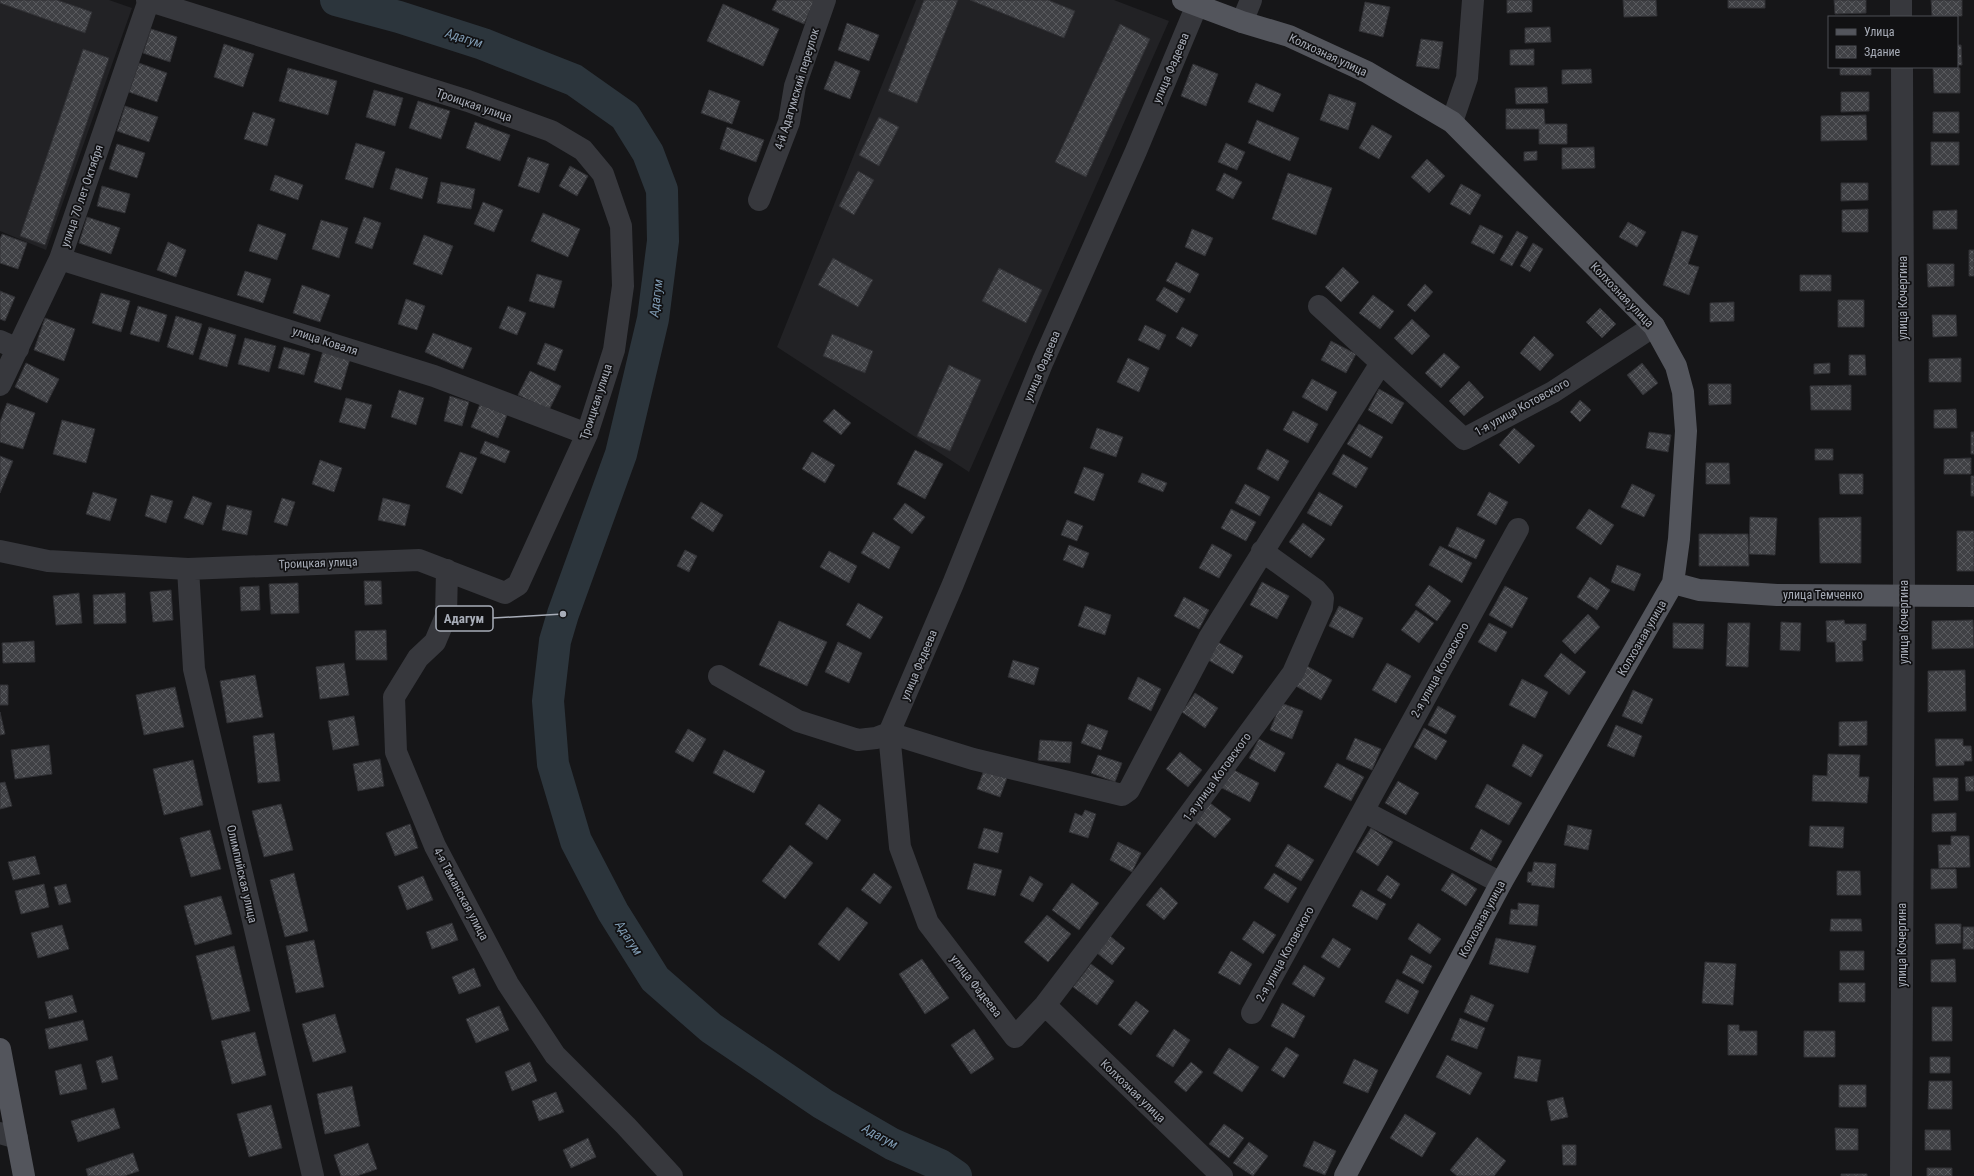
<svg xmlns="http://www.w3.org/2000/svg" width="1974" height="1176" font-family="'Roboto Condensed',sans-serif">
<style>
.built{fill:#222225}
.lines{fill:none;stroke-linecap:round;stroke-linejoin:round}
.river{stroke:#2c353c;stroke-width:32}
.building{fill:url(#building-cross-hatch);stroke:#303034}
.minor{stroke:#37383d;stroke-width:22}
.major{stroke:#53555c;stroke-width:22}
.labels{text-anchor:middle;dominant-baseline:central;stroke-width:3.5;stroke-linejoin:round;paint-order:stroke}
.street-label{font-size:12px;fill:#a8adb8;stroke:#111113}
.water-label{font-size:13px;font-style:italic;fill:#7f9bb3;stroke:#111113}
.leader{fill:none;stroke:#a8adb8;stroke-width:1.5}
.callout-dot{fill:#a8adb8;stroke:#111113;stroke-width:1.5}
.callout{fill:#111113;stroke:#a8adb8;stroke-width:1.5}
.callout-label{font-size:13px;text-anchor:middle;font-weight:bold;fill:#a8adb8}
</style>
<defs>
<pattern id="building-cross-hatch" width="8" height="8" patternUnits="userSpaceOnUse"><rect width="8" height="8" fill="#404145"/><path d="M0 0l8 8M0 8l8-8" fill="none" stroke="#595a5e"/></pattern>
</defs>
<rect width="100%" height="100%" fill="#161618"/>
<path class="built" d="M0,0H109L132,8L46,250L0,231Z
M916,0H1114L1169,21L969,472L777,347Z"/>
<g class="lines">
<path class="river" d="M336,0L399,17L483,44L574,80L625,116L648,153L662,190L663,241L653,319L621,454L563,614L555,641L548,701L553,764L576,841L613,912L655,979L711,1028L823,1104L892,1144L940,1165L956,1176"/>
</g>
<path class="building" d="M0,0H57L92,12L85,33L0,3Z
M777,0H815L804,24L772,10Z
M924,0H958L917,103L888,91Z
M970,0H1048L1075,11L1064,38Z
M1507,0H1532V12L1507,13Z
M1623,0H1656L1657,16L1624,17Z
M1728,0H1765V8H1728Z
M1834,0H1866V13L1835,14Z
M1931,0H1962V16H1932Z
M1365,2L1390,7L1383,37L1359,31Z
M723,4L779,29L763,66L707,41Z
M847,23L879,35L869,61L838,50Z
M1120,24L1150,39L1086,177L1055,162Z
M1550,27L1551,42L1525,43V28Z
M151,29L177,37L170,62L143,53Z
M1421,39L1443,42L1439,69L1416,66Z
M224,44L254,54L243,87L214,77Z
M1957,45H1961L1962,65H1957Z
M83,49L109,58L45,245L20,236Z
M1534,49V65H1510V50Z
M835,61L860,71L850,99L824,89Z
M139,63L167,73L157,102L129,92Z
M1193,64L1218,74L1206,106L1181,96Z
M1840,67H1871V75H1840Z
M288,68L337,81L328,115L279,101Z
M1933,68H1960V93H1934Z
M1591,69L1592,83L1562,84V70Z
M1256,83L1281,94L1273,112L1248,102Z
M1547,87L1548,103L1516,104L1515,88Z
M374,90L403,98L395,126L366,117Z
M709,90L740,101L732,124L701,113Z
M1841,92H1869V111L1841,112Z
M1329,94L1356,103L1348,130L1320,120Z
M418,101L450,111L441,139L409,128Z
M125,106L158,117L149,142L117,131Z
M1506,109H1544L1545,124H1567V144H1539V129H1506Z
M253,112L275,119L267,146L244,139Z
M1933,112H1959V133H1933Z
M1866,115L1867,140L1821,141V116Z
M879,117L899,127L879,166L859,155Z
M1257,120L1299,138L1290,161L1248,143Z
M475,122L510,135L500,161L466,148Z
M1372,125L1392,136L1379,159L1359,148Z
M727,127L764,140L756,162L720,149Z
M1931,142H1959V165H1931Z
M356,143L385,152L373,188L345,179Z
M1226,143L1245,152L1237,170L1218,162Z
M117,144L145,153L137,178L109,169Z
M1594,147L1595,168L1562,169V148Z
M1537,151V160L1524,161V152Z
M528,157L549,164L539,193L518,186Z
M1427,159L1445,176L1429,193L1411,177Z
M570,166L588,176L577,196L559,186Z
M396,168L428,178L422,199L390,189Z
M858,171L874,180L854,215L839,206Z
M1224,173L1242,182L1233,199L1216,190Z
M1288,173L1332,188L1316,235L1272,219Z
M275,175L303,185L298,200L270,190Z
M441,182L475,189L471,209L437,203Z
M1841,183H1868V200L1841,201Z
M1461,184L1481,195L1470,215L1450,204Z
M102,186L130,194L125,213L97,206Z
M483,202L503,210L494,232L474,224Z
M1868,209V232H1842V210Z
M1957,210V229H1933V211Z
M543,213L580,229L568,257L531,241Z
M87,217L120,228L111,254L79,243Z
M364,217L381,223L372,249L355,243Z
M321,220L348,228L339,258L312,249Z
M1628,222L1646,232L1637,247L1619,237Z
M258,224L286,234L277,260L249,251Z
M1480,225L1503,236L1494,254L1471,243Z
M1192,229L1213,238L1205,256L1185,247Z
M1517,231L1528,237L1512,266L1500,260Z
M1682,231L1698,236L1688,264L1699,267L1689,295L1663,285Z
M2,234L27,243L18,269L0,263V239Z
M424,235L453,246L442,275L413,264Z
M168,242L186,250L176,277L157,270Z
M1533,243L1543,249L1530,272L1520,266Z
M1969,250H1974V276H1969Z
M833,258L873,280L858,307L818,285Z
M1176,262L1199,274L1190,293L1166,281Z
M1927,264H1954V286L1928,287Z
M1343,267L1359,282L1341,302L1325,287Z
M999,268L1042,290L1026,323L982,301Z
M245,271L271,279L263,303L237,295Z
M537,274L562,281L554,308L529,301Z
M1800,275H1831V291H1800Z
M1425,284L1433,292L1415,312L1407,305Z
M302,285L330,295L320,322L293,313Z
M1164,287L1185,299L1177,313L1156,300Z
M0,291L15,297L5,321L0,319Z
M101,293L130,301L121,332L92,323Z
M1373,295L1394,311L1380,329L1359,313Z
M406,299L425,306L417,330L398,324Z
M1838,300H1864V327H1838Z
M1734,302V321L1710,322V303Z
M138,306L167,315L159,342L130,334Z
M508,306L526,313L517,335L499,328Z
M1600,308L1616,324L1602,338L1586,322Z
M1932,315H1956L1957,336L1933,337Z
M176,316L202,324L193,355L167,347Z
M45,318L75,329L64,361L34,350Z
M1412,319L1430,336L1412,355L1394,338Z
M1145,325L1166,335L1159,350L1138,340Z
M209,327L236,335L227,367L199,359Z
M1182,327L1198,335L1191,347L1176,338Z
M433,333L472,348L463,369L425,352Z
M832,334L873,351L865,373L823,356Z
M1534,336L1554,355L1540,371L1520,353Z
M245,338L276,346L269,372L238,364Z
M1331,341L1356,354L1346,373L1321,360Z
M545,343L563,350L555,371L537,364Z
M284,347L310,354L304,375L278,368Z
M323,351L350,359L341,390L314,382Z
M1444,353L1460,367L1441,388L1425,373Z
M1849,355H1865L1866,375H1849Z
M1128,358L1149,368L1139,392L1117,382Z
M1961,358V382H1929V359Z
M26,363L59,379L47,403L15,387Z
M1642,363L1658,383L1643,395L1627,375Z
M1830,363V373L1814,374V364Z
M949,365L981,380L950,451L917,436Z
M530,371L561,386L549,410L518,395Z
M1312,379L1337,392L1327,411L1302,397Z
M1469,381L1484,397L1464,416L1449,401Z
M1708,384H1731V404L1709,405Z
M1851,385V410H1811L1810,386Z
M1379,389L1404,403L1392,424L1368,410Z
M399,390L424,398L416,425L391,417Z
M450,396L469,402L462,426L444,421Z
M346,398L372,405L365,429L339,422Z
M1580,400L1591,410L1580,422L1570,412Z
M7,403L35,413L23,449L0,442V422Z
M480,404L507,415L498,438L471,427Z
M834,409L851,423L841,435L823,421Z
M1956,409L1957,428H1934V410Z
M1293,411L1318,424L1308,443L1283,430Z
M62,420L95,429L86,463L53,454Z
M1359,424L1383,437L1371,458L1347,444Z
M1097,428L1123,437L1116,457L1090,448Z
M1514,428L1535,446L1519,464L1499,445Z
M1649,432L1671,435L1668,452L1646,448Z
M1971,432H1974V454H1971Z
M485,441L510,451L505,463L480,453Z
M1267,449L1289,461L1278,481L1257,469Z
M1815,449H1833V460H1815Z
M915,450L943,464L925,499L897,484Z
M460,452L477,458L462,494L446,487Z
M812,452L835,465L825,483L802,469Z
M1343,454L1368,468L1356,488L1332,474Z
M0,456L13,461L0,493Z
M1971,458V474H1944V459Z
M320,460L342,468L334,492L312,484Z
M1706,463H1729L1730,484H1706Z
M1084,467L1104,474L1094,501L1074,493Z
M1142,473L1167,483L1163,492L1138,482Z
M1839,474H1863V494H1840Z
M1971,476H1974V496H1971Z
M1245,484L1270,497L1260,516L1235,503Z
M1632,484L1655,495L1644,517L1621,507Z
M93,492L117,499L110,521L86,514Z
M1319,492L1343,506L1331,526L1307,513Z
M1489,492L1508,502L1496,525L1477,515Z
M151,495L173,501L166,523L145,516Z
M193,496L212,503L203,525L184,518Z
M282,498L295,502L287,526L274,522Z
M383,498L410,505L405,526L378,520Z
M701,502L723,515L713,532L691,518Z
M905,503L925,517L912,534L893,519Z
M227,505L252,511L247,535L222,530Z
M1231,509L1256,522L1246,541L1221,528Z
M1589,509L1614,525L1601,545L1576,528Z
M1750,517L1777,518L1775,555L1749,554Z
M1861,517V563H1820L1819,518Z
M1067,520L1083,526L1077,541L1061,535Z
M1303,523L1325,539L1311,558L1289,542Z
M1457,527L1485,540L1476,559L1448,546Z
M1957,531H1974V571H1957Z
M873,532L900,547L889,569L861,553Z
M1699,534H1748L1749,566H1699Z
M1212,544L1232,555L1219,578L1199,568Z
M1069,545L1089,553L1083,568L1063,560Z
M1440,546L1472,563L1462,583L1429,565Z
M685,550L697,556L689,572L677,566Z
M829,551L857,566L849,583L820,567Z
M1617,565L1641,574L1634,591L1611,582Z
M1590,577L1610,590L1597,610L1577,597Z
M364,581H381L382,604L365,605Z
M1262,582L1289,596L1277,619L1250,605Z
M298,583L299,613L271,614L269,584Z
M1429,585L1451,601L1437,621L1415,605Z
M259,586L260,610L241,611L240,587Z
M1505,586L1528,598L1512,628L1489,615Z
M171,590L173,620L153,622L150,592Z
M79,593L82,623L56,625L53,596Z
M125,593L126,623L94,624L93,595Z
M1184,597L1209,610L1199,629L1174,616Z
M858,603L883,617L870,639L846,625Z
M1085,606L1111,615L1105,635L1078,626Z
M1339,606L1363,618L1353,638L1329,626Z
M1416,610L1434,623L1419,643L1401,630Z
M1588,614L1600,627L1575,654L1562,641Z
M1844,620L1845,624H1866V640L1862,641L1863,661L1836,662L1835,642H1827L1826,621Z
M1973,620L1974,648L1932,649V621Z
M779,621L827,642L807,686L759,665Z
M1781,622L1801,623L1800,651L1780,650Z
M1489,623L1507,632L1496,652L1478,642Z
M1673,623L1704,624L1703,649L1673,648Z
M1728,623H1750L1748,667L1726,666Z
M386,630L387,660H356L355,631Z
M34,641L35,662L3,663L2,643Z
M1216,641L1243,656L1233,674L1206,659Z
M838,642L862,653L849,683L825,672Z
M1561,653L1586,672L1569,695L1544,676Z
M1013,660L1039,668L1034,685L1008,677Z
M344,663L349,695L320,699L316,667Z
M1387,663L1411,676L1396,703L1372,690Z
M1305,665L1332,680L1321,700L1294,685Z
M1965,670L1966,711L1928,712V671Z
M255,675L263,717L227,723L220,681Z
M1138,677L1161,689L1151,711L1128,699Z
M1522,679L1548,692L1535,718L1509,705Z
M0,685H8V705H0Z
M175,687L184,727L144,735L136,695Z
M1633,690L1653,699L1642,724L1622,716Z
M1195,693L1218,708L1205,728L1182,712Z
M1281,703L1303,711L1292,739L1270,730Z
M1438,706L1456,716L1446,734L1428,725Z
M0,712L5,734L0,735Z
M354,716L359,745L333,750L328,721Z
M1867,721V745L1839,746V722Z
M1088,724L1108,731L1101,750L1081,743Z
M1616,725L1642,736L1634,757L1607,746Z
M1424,728L1447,741L1436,760L1414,747Z
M688,729L706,739L693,762L675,752Z
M274,733L280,781L258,783L253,736Z
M1355,738L1381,749L1372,770L1346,759Z
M1259,739L1285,753L1275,772L1249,758Z
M1935,739H1963V746H1971L1972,761H1964V765L1936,766Z
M1040,740L1072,742L1070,763L1038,760Z
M1523,744L1543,755L1531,777L1512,766Z
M49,745L52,774L15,779L11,750Z
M724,750L765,771L754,793L713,773Z
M1180,752L1202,770L1188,787L1166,769Z
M1828,754L1860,755L1859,777H1869L1867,803L1812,801L1813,775L1827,776Z
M1098,755L1122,763L1115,782L1091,773Z
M380,759L384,786L358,791L353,764Z
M193,760L203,805L164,815L153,769Z
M1337,763L1364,777L1351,801L1324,787Z
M1230,768L1259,783L1250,802L1220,787Z
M984,770L1007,778L1000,797L977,789Z
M1974,776V791H1966L1965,777Z
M1933,778H1958V800L1934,801Z
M1398,781L1419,793L1406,815L1385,803Z
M5,782L12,806L0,809V783Z
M1487,784L1522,803L1509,825L1475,807Z
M1210,803L1231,819L1215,838L1195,822Z
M281,804L293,850L264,857L252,811Z
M819,804L841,820L827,840L805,824Z
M1085,810L1096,814L1088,838L1069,832L1075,813L1082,816Z
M1956,813V831L1932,832V814Z
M410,824L418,848L395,856L386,833Z
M1568,825L1592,830L1588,850L1564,845Z
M1810,826L1844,827L1843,848L1809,846Z
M984,828L1003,833L998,853L978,848Z
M1371,828L1393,842L1378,866L1356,852Z
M1481,829L1502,841L1491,861L1470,849Z
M210,830L221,869L191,877L180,838Z
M1951,836H1969L1970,867L1939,868L1938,845H1951Z
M1118,842L1141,853L1132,872L1110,860Z
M1288,844L1314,860L1301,881L1275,866Z
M790,845L813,863L785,899L762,881Z
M35,856L40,874L13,880L8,862Z
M1534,862L1556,864L1554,888L1531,885L1532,883L1527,882L1528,872H1532Z
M974,863L1002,870L995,896L967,889Z
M1931,869H1956L1957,888L1931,889Z
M1837,871H1860L1861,895H1837Z
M294,873L308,931L285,937L270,880Z
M874,873L892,887L880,904L861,890Z
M1274,873L1297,888L1288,903L1264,888Z
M1452,873L1477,889L1466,906L1441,890Z
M1387,875L1400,884L1391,899L1377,890Z
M423,876L433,900L407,910L398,886Z
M1030,876L1043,884L1033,902L1020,895Z
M1072,883L1099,903L1079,930L1052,910Z
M44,884L49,907L21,914L15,891Z
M66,884L71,902L59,905L54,887Z
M1161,887L1178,903L1164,920L1146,905Z
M1361,890L1386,904L1377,920L1352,906Z
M221,896L232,934L195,945L184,906Z
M1518,903L1539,905L1537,926L1509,924L1511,909L1518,910Z
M847,907L868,923L839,961L818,944Z
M1047,915L1071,934L1048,962L1024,942Z
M1831,919H1861L1862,931H1830Z
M1254,921L1276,935L1263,954L1242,939Z
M452,923L458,940L432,949L426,932Z
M1418,923L1441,939L1430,954L1408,939Z
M1935,924H1961V943L1936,944Z
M62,925L69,949L38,958L31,933Z
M1963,927H1974V949H1963Z
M1105,932L1125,948L1112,965L1092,949Z
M1333,938L1351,949L1339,968L1321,957Z
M1496,938L1536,946L1528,973L1489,964Z
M314,940L324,987L296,993L286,946Z
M234,946L250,1011L212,1020L196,956Z
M1231,951L1252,964L1240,985L1218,973Z
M1840,951H1864V970H1840Z
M1411,955L1432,966L1423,984L1402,973Z
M922,959L949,998L925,1014L899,974Z
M1955,959L1956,982H1931V960Z
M1705,962L1736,964L1733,1005L1702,1003Z
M1091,964L1114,981L1097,1005L1073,987Z
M1304,965L1325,978L1314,997L1292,984Z
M474,968L481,986L459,994L452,977Z
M1397,979L1419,991L1408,1014L1385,1002Z
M1839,983H1865V1002H1839Z
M72,995L77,1012L49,1019L45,1002Z
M1471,995L1494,1005L1487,1022L1464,1012Z
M1136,1001L1149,1011L1131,1035L1118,1025Z
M1282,1003L1305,1016L1294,1038L1271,1026Z
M499,1006L509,1030L476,1043L466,1019Z
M1932,1007H1952V1041H1932Z
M335,1014L346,1052L313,1062L302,1024Z
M1460,1018L1485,1028L1477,1049L1451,1040Z
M83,1020L88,1040L49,1049L45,1029Z
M1728,1025H1739V1031H1757V1055H1728Z
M974,1029L994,1059L971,1074L951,1045Z
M1174,1029L1190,1040L1173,1067L1156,1056Z
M1804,1031H1835V1057H1804Z
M255,1032L266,1075L232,1084L221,1041Z
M1286,1047L1299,1055L1284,1078L1271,1070Z
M1229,1048L1259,1067L1242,1092L1213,1073Z
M1447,1055L1482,1073L1470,1095L1436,1077Z
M112,1056L118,1079L102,1083L96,1061Z
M1518,1056L1541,1060L1537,1082L1514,1078Z
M1930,1057H1950V1073H1930Z
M1354,1059L1378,1070L1368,1093L1343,1083Z
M530,1062L537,1081L512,1091L505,1072Z
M1191,1062L1203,1072L1186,1092L1174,1082Z
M81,1064L87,1089L60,1095L55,1071Z
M1929,1081H1952V1109H1928Z
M1839,1085H1866V1107H1839Z
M352,1086L360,1126L325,1134L317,1094Z
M556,1092L564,1112L539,1121L532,1101Z
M1563,1097L1568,1117L1551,1121L1547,1101Z
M271,1105L282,1148L249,1157L237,1114Z
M114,1108L120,1128L78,1142L71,1121Z
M1405,1114L1436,1133L1422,1157L1390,1138Z
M1224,1124L1244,1138L1229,1158L1209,1144Z
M1835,1128L1858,1129V1150H1836Z
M1925,1130H1950L1951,1150H1925Z
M1477,1137L1506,1161L1494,1176H1457L1450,1170Z
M588,1138L596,1157L571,1168L563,1150Z
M1314,1141L1336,1151L1325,1175L1303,1166Z
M1249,1142L1268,1156L1253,1176L1233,1163Z
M368,1143L377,1169L357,1176H341L334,1155Z
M1562,1145H1576V1165H1563Z
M133,1153L139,1171L124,1176H88L86,1169Z
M1927,1168H1952V1176H1927Z
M1841,1174H1867V1176H1841Z"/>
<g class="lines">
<path class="minor" d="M1199,0L1136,151L1043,361L953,584L889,733L900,847L928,923L1015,1037L1045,1005L1160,854L1293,673L1322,607L1323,598L1316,590L1262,551
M1901,0V17
M1242,22L1251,0
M1452,122L1467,78L1473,0
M759,200L789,122L795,86L825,0
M60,259L434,376L587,434
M1319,306L1464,439L1553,392L1654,326
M0,341L18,349
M0,385L60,259L149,0
M0,551L48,561L188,569L419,560L505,593L518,585L587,434L614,350L623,286L621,226L603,174L583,150L551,131L468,101L147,0
M188,569L194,669L313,1176
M447,570L446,616L435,642L418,658L394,697L396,752L435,846L508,984L555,1055L626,1126L672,1176
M719,676L798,721L858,740L876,738L889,733L973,759L1122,795L1129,790L1209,638L1381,363
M1363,811L1501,883
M1045,1005L1222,1176
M1252,1013L1518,529
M0,1133L17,1138
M1901,1176L1904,596L1902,67"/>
<path class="major" d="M1183,0L1242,22L1289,36L1367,72L1452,122L1654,326L1676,366L1683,392L1686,431L1679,539L1673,583L1501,883L1345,1176
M1673,583L1699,590L1777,595L1974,596
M0,1049L24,1176"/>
</g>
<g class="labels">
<g class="street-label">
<text transform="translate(1328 55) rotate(25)">Колхозная улица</text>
<text transform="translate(1171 68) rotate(-67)">улица Фадеева</text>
<text transform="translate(797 89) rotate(-73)">4-й Адагумский переулок</text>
<text transform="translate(474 105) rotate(19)">Троицкая улица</text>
<text transform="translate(82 196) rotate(-71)">улица 70 лет Октября</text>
<text transform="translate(1622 295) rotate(46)">Колхозная улица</text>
<text transform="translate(1903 298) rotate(-90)">улица Кочергина</text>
<text transform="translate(325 341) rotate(18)">улица Коваля</text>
<text transform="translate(1042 366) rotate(-67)">улица Фадеева</text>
<text transform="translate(596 402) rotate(-72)">Троицкая улица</text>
<text transform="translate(1522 407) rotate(-29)">1-я улица Котовского</text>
<text transform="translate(318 563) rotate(-2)">Троицкая улица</text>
<text x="1823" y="595">улица Темченко</text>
<text transform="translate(1904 622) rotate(-90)">улица Кочергина</text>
<text transform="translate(1642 638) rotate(-60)">Колхозная улица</text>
<text transform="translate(919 665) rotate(-67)">улица Фадеева</text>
<text transform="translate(1440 670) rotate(-61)">2-я улица Котовского</text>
<text transform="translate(1217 777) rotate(-54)">1-я улица Котовского</text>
<text transform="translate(242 874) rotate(77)">Олимпийская улица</text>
<text transform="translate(461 894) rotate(62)">4-я Таманская улица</text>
<text transform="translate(1482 919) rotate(-62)">Колхозная улица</text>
<text transform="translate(1902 945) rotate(-90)">улица Кочергина</text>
<text transform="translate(1285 954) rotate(-61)">2-я улица Котовского</text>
<text transform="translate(976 986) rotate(52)">улица Фадеева</text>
<text transform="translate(1133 1091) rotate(44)">Колхозная улица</text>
</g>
<g class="water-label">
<text transform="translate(464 38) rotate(17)">Адагум</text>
<text transform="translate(656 298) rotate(-83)">Адагум</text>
<text transform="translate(629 938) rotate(57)">Адагум</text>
<text transform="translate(880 1136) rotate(29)">Адагум</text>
</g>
</g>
<path class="leader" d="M563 614L493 618"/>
<circle class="callout-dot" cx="563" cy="614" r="4"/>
<rect class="callout" x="436" y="606" width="57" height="25" rx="4"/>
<g class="callout-label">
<text x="464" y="623">Адагум</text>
</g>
<rect x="1828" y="16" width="130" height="52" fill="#111113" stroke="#4d4f55"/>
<rect x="1836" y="29" width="20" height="6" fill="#53555c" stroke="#4d4f55"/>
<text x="1864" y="36" font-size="12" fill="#a8adb8">Улица</text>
<rect x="1836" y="46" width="20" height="12" fill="url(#building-cross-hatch)" stroke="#4d4f55"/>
<text x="1864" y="56" font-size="12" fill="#a8adb8">Здание</text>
</svg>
